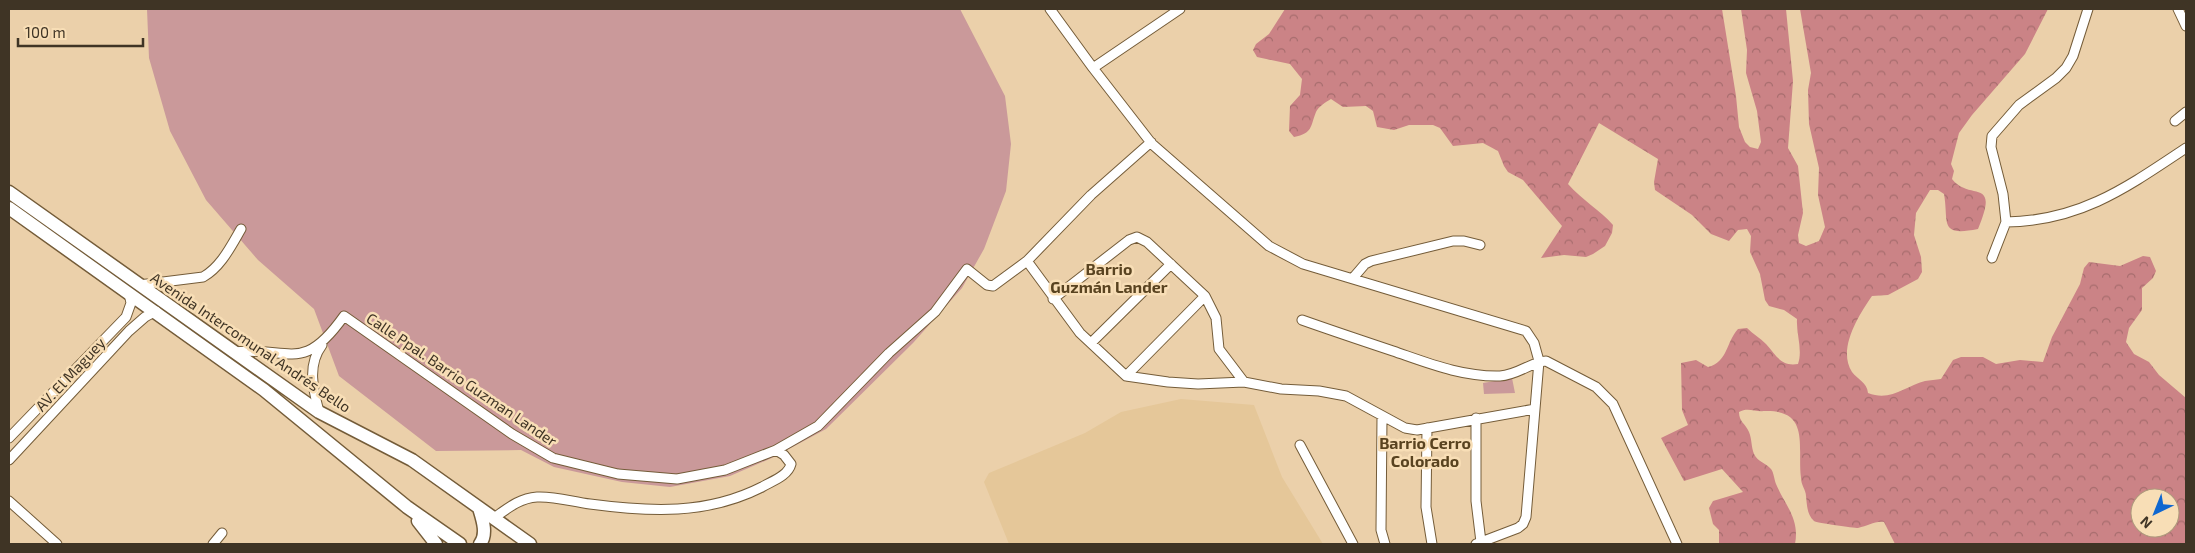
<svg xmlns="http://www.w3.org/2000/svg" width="2195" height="553" font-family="'Exo 2',sans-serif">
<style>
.built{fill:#e5c799}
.forest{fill:url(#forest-crowns);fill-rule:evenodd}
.pitch{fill:#ca999a}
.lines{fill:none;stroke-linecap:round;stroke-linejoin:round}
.minor-casing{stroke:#745c39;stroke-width:11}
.secondary-casing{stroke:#745c39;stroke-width:15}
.minor{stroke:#fff;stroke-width:9}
.secondary{stroke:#fff;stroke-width:12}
.labels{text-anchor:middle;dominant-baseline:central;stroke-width:5;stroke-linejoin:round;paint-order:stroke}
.street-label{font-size:15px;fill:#3f3425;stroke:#f8deb6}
.neighbourhood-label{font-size:16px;font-weight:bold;fill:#594320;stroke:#f8deb6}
</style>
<defs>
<pattern id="forest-crowns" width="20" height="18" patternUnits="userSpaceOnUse" patternTransform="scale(1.25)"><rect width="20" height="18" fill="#cb8386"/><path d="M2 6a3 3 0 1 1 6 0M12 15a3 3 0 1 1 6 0" fill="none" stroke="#a66c6d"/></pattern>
</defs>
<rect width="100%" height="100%" fill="#ebd0aa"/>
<path class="built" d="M1181,399L1254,405L1282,477L1323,544H1009L984,482L989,473L1085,433L1121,412Z"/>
<path class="forest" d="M1285,9H1722L1736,96L1739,127L1745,142L1750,147L1758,149L1761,142L1757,111L1746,73L1747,50L1741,9H1786L1793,81L1788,148L1798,166L1803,213L1798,235L1799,243L1806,246L1819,241L1825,227L1818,195L1819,168L1809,124L1808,90L1811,73L1800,9H2048L2025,54L1972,115L1959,133L1951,164L1954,171L1952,179C1970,202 2000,176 1978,229C1938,237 1949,222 1944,194L1938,190H1930L1916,213L1914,235L1921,257L1922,272L1918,279L1888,295L1872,296C1859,315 1837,349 1852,372C1858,380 1867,382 1868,393C1891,402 1905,386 1925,381C1930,380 1936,380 1941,379L1953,360L1961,357H1983L1996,364L2020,360L2043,362L2052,337L2080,284L2084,268L2089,262L2120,266L2143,256L2150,257L2156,271L2153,278L2142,288V310L2129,328L2126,342L2134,354L2149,362L2159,375L2186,398V544H1895L1884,522C1874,521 1868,526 1858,528C1854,528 1817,523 1814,521C1807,515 1807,505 1806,496C1806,490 1801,485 1801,478C1797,447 1811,410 1765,411C1754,412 1748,407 1739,412C1739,422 1745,423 1749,432C1752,439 1751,447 1754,454C1758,462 1766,463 1771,469C1774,473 1774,479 1776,484C1785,505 1800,519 1795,544H1719V530L1713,524L1709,508L1713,501L1743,492L1722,469L1684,481L1661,438L1688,425L1682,410L1681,363L1696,360L1708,367C1728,362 1726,342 1738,329L1747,328C1753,334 1760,338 1766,344C1776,355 1781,367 1798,364C1803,350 1796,334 1797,319L1784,310L1769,306L1765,300L1760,274L1750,252L1751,236L1747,229L1738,230L1729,241L1711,234L1692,215L1655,190L1654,182L1658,159L1599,123L1568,184C1582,200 1600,210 1613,225L1612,233L1605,246L1593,254L1586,257L1564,255L1541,258L1562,226L1523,180L1508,172L1504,166L1498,151L1483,143L1453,146L1440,128L1433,125H1409L1394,130L1377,127L1373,111L1366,106L1343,107L1331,99C1326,102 1318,107 1316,112C1310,127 1313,133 1294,137L1289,131L1290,106L1300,95L1302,79L1290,64L1257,57L1253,50L1256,44L1269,34ZM2140,498H2170V528H2140Z"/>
<path class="pitch" d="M147,9H960L1005,96L1011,144L1006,191L984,249L962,288L913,343L826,429L774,457L730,476L670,487L622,482L554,467L521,450L436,451L339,376L314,309L258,260L206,200L170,131L149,58Z
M1512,378L1515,393L1484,394L1483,383Z"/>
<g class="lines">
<g class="minor-casing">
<path id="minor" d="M1050,9L1093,68L1152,144L1269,246L1303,264L1526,331L1534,343L1539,361L1526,517L1523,524L1518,528L1476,544
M2178,9L2186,26
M1093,68L1180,9
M2175,121L2186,112
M1151,142L1091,195L1027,261L1080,333L1126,376L1168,382L1198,384L1244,382
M2006,222C2080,221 2126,188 2186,148
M1992,258L2006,222L2003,194L1991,147L1992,136L2019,105L2056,78L2066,68L2073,56L2088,9
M1353,278L1365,264L1371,261L1453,241H1464L1480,245
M139,285L203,277C221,267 231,246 241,229
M1205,296L1216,318L1219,349L1244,382L1281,389L1319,391L1346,396L1405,428L1417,430L1535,409
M1053,299L1129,240L1137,237L1147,242L1205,296L1126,376
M1302,320C1333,331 1363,341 1393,351C1428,363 1462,377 1500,376C1518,375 1533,361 1546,361L1596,387L1613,404L1677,544
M1091,343L1171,264
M233,352C290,346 302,375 344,316L512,434L553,458L618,474L677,479L725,470L776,450L784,455L791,464C788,476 772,481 762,487C707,515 650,512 590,504C573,502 555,496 537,497C520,498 508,508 494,518
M319,412C313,389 307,365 322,345
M1382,417L1381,530L1385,544
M1476,418V501L1481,542
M1427,428L1426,507L1432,544
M9,438L126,317L131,303L129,293
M1300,445L1353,544
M776,450L818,426L889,353L935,312L967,269L987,285L993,286L1027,261
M9,460L129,331L145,317L156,311
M9,501L57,544
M213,544L222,533"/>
</g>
<g class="secondary-casing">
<path id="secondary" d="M9,192L319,412L412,460L530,544
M9,208L264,390L407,507L460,544
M479,508C482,518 488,534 480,544
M418,521L436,544"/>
</g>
<use href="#minor" class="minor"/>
<use href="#secondary" class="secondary"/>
</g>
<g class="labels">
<g class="street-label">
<text transform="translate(251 342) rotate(34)">Avenida Intercomunal Andrés Bello</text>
<text transform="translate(70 374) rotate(-47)">AV. El Maguey</text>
<text transform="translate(462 379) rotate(34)">Calle Ppal. Barrio Guzman Lander</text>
</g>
<g class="neighbourhood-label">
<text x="1109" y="268">Barrio<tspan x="1109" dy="18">Guzmán Lander</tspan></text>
<text x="1425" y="442">Barrio Cerro<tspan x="1425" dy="18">Colorado</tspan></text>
</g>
</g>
<rect width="2195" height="553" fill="none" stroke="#3f3425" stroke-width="20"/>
<g transform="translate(2155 513) rotate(223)"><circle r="24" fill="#f8deb6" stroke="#ae9a7c"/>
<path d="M0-4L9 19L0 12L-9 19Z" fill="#0f67d0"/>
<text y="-8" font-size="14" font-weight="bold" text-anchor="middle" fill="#3f3425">N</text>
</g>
<path d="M18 38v8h125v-8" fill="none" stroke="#3f3425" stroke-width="2.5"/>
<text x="25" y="38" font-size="15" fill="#3f3425" stroke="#f8deb6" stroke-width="4" paint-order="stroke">100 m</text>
</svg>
